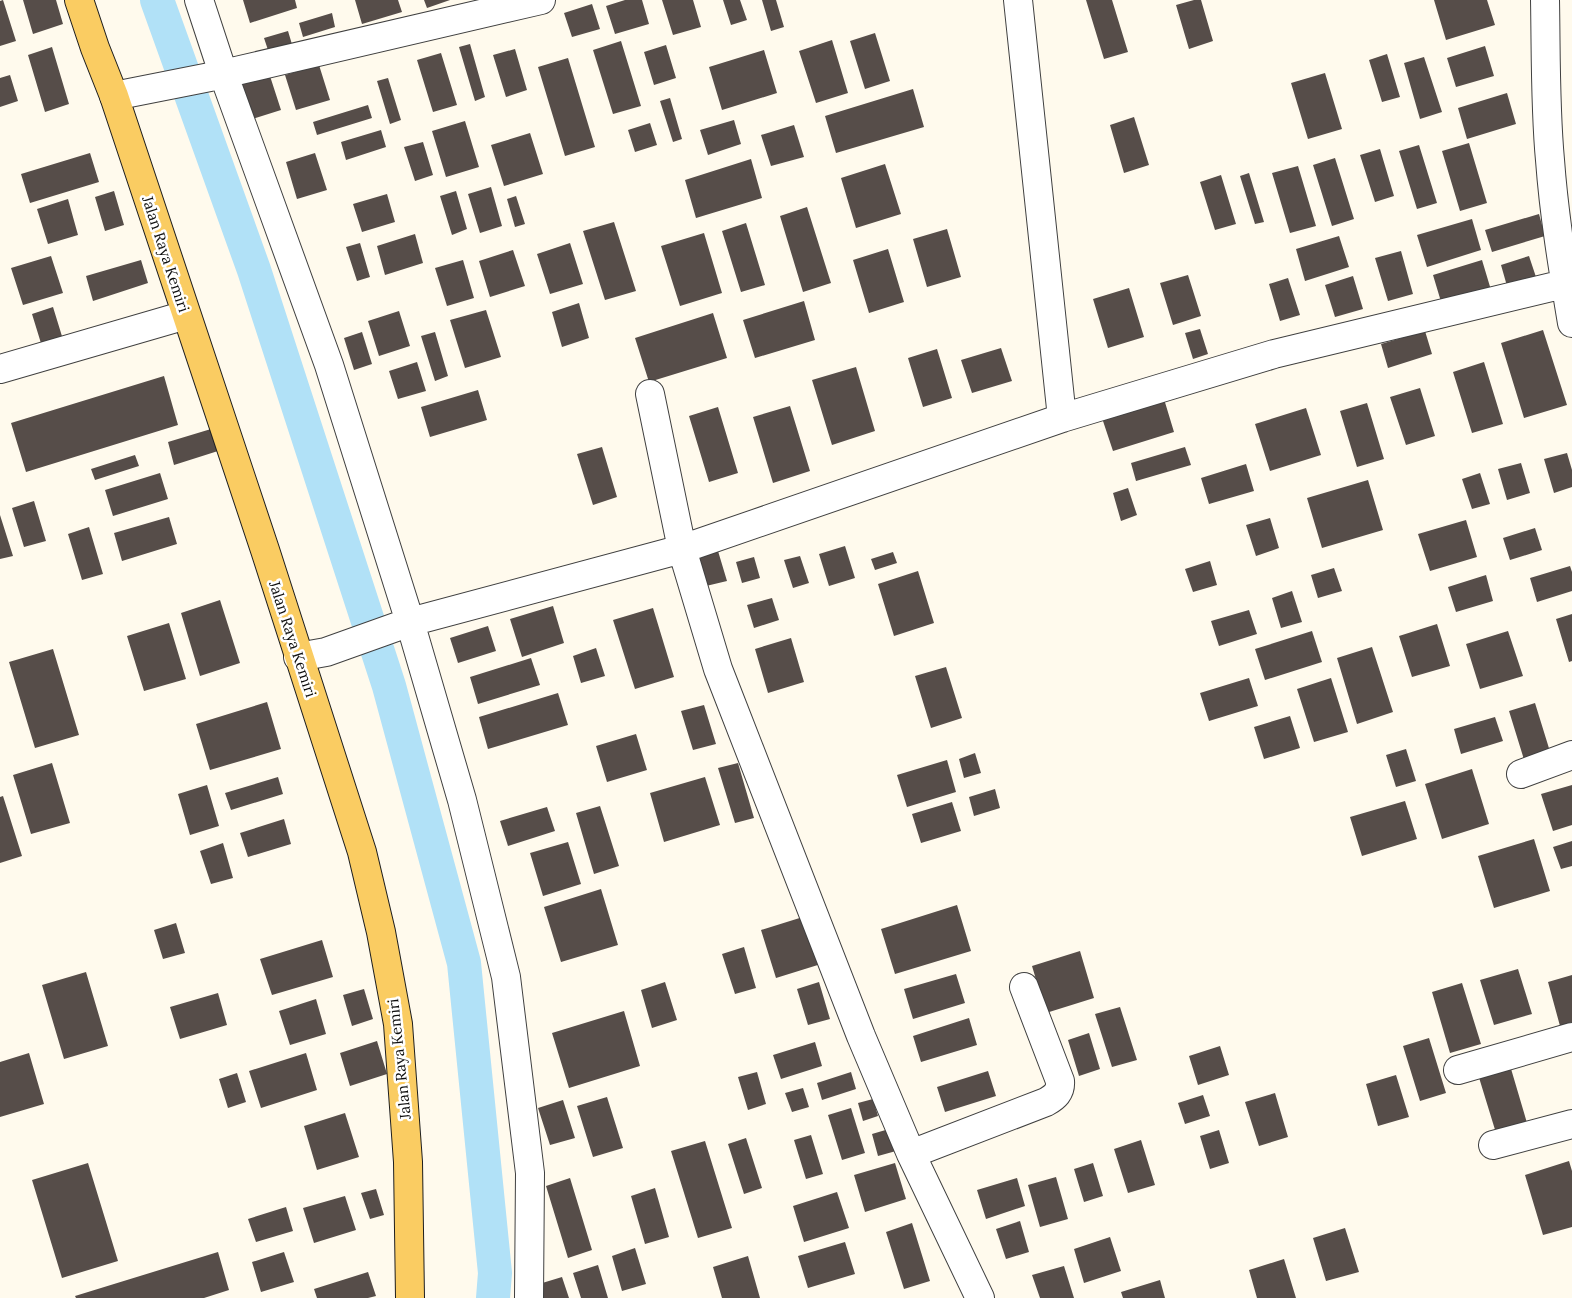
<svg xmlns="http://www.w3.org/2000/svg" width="1572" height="1298" font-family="Lora,serif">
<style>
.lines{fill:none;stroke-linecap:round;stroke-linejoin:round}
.canal{stroke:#b1e1f7;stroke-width:34}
.building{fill:#564d49}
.minor-casing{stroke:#404040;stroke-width:30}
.major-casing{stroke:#1e1e1e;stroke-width:30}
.minor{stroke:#fff;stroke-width:28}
.major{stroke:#facc62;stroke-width:28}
.labels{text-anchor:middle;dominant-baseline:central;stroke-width:5;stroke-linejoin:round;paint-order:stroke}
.street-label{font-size:15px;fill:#0d0d0d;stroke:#fff}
</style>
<rect width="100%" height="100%" fill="#fffaed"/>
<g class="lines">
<path class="canal" d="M157,0L254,270L389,686L464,963L495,1273L493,1298"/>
</g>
<path class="building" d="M3,0L16,41L0,46V1Z
M23,0H56L63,24L33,34Z
M243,0H295L297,8L250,23Z
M355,0H398L402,12L362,24Z
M424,0H450L427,8Z
M625,0H642L649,24L615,34L606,6Z
M662,0H693L701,27L673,35Z
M723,0H740L747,20L731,25Z
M762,0H776L784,27L771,31Z
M1086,0H1112L1128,52L1104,59Z
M1194,0H1201L1213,41L1189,49L1176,5Z
M1434,0H1487L1495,25L1446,40Z
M592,4L600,29L572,37L564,13Z
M332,13L335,27L303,37L299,23Z
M288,31L294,51L271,59L264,38Z
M875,33L890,81L865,89L850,41Z
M832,40L848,93L816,103L799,51Z
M621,41L641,106L613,114L593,50Z
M470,44L485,97L475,101L459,47Z
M666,45L676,78L654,85L644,52Z
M1485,46L1494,76L1456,87L1447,58Z
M52,47L69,104L45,112L28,55Z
M515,49L527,90L506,97L493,55Z
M764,50L777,93L722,110L709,67Z
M441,53L457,105L433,112L417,60Z
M1387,54L1400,97L1382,102L1369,60Z
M1424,57L1442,112L1420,119L1404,63Z
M568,58L595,147L565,156L538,67Z
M319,65L330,100L296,110L285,75Z
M269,73L281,110L243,122L232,84Z
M1325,73L1342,129L1308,139L1291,83Z
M10,75L18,101L0,107V78Z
M388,78L401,120L390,124L377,81Z
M913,89L924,127L836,153L825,116Z
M1507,93L1516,124L1467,139L1458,108Z
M670,98L682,139L673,142L660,101Z
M368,105L372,118L317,135L313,122Z
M1134,117L1149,165L1124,173L1110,125Z
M734,120L741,144L708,155L700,130Z
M465,121L479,167L446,177L432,131Z
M650,123L657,145L635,152L628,130Z
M794,125L804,157L771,166L761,135Z
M381,130L386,147L346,160L341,142Z
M530,133L543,174L504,186L491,145Z
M423,142L433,175L415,181L404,147Z
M1469,143L1487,203L1460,211L1442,151Z
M1419,145L1437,203L1417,209L1399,151Z
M1380,149L1394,196L1375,202L1360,155Z
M90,153L99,182L30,203L21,174Z
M315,153L327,190L297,199L286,162Z
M1335,158L1354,219L1332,226L1313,165Z
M751,159L762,198L696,218L685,180Z
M885,164L901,214L856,228L841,178Z
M1298,166L1316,226L1290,233L1272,173Z
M1249,173L1264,222L1255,224L1240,176Z
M1221,175L1236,224L1215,230L1200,182Z
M491,187L502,226L480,233L468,194Z
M114,191L124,225L105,231L95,197Z
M456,191L467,229L452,235L440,196Z
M387,194L395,222L362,232L353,204Z
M516,196L525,224L515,227L507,199Z
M68,199L78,235L48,244L37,209Z
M807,207L831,283L803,292L780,216Z
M1539,214L1545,236L1492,252L1485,230Z
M1472,219L1481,250L1427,267L1417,235Z
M614,222L636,291L605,300L583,231Z
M746,223L765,285L741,292L722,231Z
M947,229L961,277L927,287L913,239Z
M704,233L722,293L680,306L661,246Z
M415,234L423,263L385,275L377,246Z
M1339,236L1349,267L1305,281L1296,249Z
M360,243L370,277L357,281L346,247Z
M570,243L583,284L550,294L537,254Z
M888,249L904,302L869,313L853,260Z
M513,250L525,286L490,297L479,261Z
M1401,251L1413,294L1388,301L1375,258Z
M51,256L63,293L23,305L11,268Z
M1529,256L1536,277L1507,286L1501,265Z
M141,260L148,283L93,301L86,276Z
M463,260L474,298L447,306L435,268Z
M1482,260L1491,290L1442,305L1433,275Z
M1188,275L1201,316L1173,325L1160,283Z
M1353,276L1363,309L1335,317L1325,285Z
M1288,278L1300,315L1280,321L1269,284Z
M1129,288L1144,337L1108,348L1093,299Z
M804,301L815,340L755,358L743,320Z
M579,303L589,338L562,347L552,312Z
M53,307L65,346L44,353L32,314Z
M486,310L501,357L465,368L450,320Z
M399,311L410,346L379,356L368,321Z
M713,313L727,358L649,382L635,338Z
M1200,329L1208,354L1193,359L1185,333Z
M1543,330L1567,405L1524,418L1501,343Z
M1425,331L1432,354L1388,368L1381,344Z
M362,332L372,364L354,370L344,338Z
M435,332L448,376L435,381L421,336Z
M1001,348L1012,381L972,393L961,360Z
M937,349L952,398L923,407L908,358Z
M417,362L426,391L398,399L389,371Z
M1484,362L1503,424L1472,433L1453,372Z
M856,367L875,431L832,445L812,380Z
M164,376L178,425L26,472L11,423Z
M1420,388L1435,436L1406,445L1390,397Z
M478,390L487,420L430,437L421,407Z
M1164,399L1174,432L1113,451L1102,418Z
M1367,403L1384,459L1357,467L1340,411Z
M790,406L810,471L773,483L753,417Z
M718,407L738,473L709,482L689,416Z
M1306,408L1321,455L1270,471L1255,424Z
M211,429L218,451L174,465L168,442Z
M602,447L617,497L593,505L577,454Z
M1185,447L1191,465L1136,481L1131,463Z
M1567,453L1572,470V487L1554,493L1544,459Z
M135,455L139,466L95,480L91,469Z
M1521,463L1530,493L1507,500L1498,469Z
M1246,464L1254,491L1209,504L1201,478Z
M160,473L168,499L113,516L105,490Z
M1480,473L1490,504L1472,509L1462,479Z
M1368,480L1383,530L1322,548L1307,498Z
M1128,488L1137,515L1121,521L1113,493Z
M34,501L46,541L24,547L12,508Z
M0,515L13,556L0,559Z
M169,517L177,544L122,561L114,533Z
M1270,518L1279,548L1256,556L1246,525Z
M1466,520L1477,557L1430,571L1418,534Z
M89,527L103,574L82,580L68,534Z
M1535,528L1542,550L1510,560L1503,538Z
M845,546L855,578L829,586L819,554Z
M718,551L727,581L706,586L697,557Z
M893,552L897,563L875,570L871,559Z
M800,556L809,583L793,588L784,560Z
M754,557L760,578L742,583L736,562Z
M1210,561L1217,585L1193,592L1185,569Z
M1570,566L1572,572V591L1537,602L1530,578Z
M1334,568L1342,591L1318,598L1311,575Z
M918,571L934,623L894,636L878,584Z
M1486,575L1493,601L1456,612L1448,587Z
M1292,591L1302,622L1281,628L1272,598Z
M772,598L779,620L754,628L747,605Z
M220,600L240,663L200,676L181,613Z
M553,606L564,643L522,657L510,619Z
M653,608L674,677L635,689L613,620Z
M1249,610L1257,634L1219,646L1211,621Z
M1572,614V661L1569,662L1556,619Z
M169,623L186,679L144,691L127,636Z
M1437,624L1450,666L1412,677L1399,636Z
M488,626L496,651L458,663L450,638Z
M1312,631L1322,662L1265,680L1255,649Z
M1508,631L1523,676L1480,689L1466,644Z
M791,638L804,682L768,693L755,649Z
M1372,647L1393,712L1357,724L1337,658Z
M596,648L605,676L581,683L573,656Z
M53,649L79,735L35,748L9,662Z
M531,658L540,685L478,704L470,677Z
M946,667L962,718L931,728L915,676Z
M1249,678L1258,706L1209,721L1200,693Z
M1331,678L1348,732L1314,742L1297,689Z
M558,693L568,725L488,749L479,717Z
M267,702L281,749L210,770L196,724Z
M1535,703L1552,758L1526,766L1509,711Z
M704,705L716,744L693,750L681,711Z
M1290,716L1300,748L1264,759L1254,727Z
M1495,717L1503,741L1461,754L1454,729Z
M636,734L647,770L607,782L596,746Z
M1406,749L1416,781L1396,787L1386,755Z
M975,753L981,773L964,778L959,759Z
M947,760L956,792L907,807L897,775Z
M52,763L70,823L31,834L13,775Z
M738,763L754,818L735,823L718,768Z
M1472,769L1489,824L1442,839L1425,784Z
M278,777L283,794L231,810L225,793Z
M705,777L720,825L664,842L650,793Z
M207,785L219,826L190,835L178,794Z
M1572,785V825L1553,831L1541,794Z
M995,789L1000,808L974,816L969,797Z
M3,796L22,856L0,863V797Z
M1405,801L1417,839L1362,856L1350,817Z
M952,802L961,831L921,843L912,814Z
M600,806L619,866L594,874L576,813Z
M547,807L555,831L508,846L500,821Z
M284,819L291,844L248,857L240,833Z
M1534,839L1550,891L1494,908L1478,856Z
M1572,841V866L1561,869L1553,847Z
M568,842L581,884L543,896L530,853Z
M223,843L233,878L211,884L200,851Z
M601,889L618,945L561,962L544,907Z
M957,905L971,951L895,974L881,929Z
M806,916L821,964L776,978L761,930Z
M176,923L185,953L163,959L154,930Z
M322,940L333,977L272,995L260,959Z
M744,947L756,988L735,994L722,954Z
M1080,951L1094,998L1046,1013L1032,966Z
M1518,969L1532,1014L1494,1025L1480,980Z
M86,972L108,1046L64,1059L42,985Z
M956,974L965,1003L913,1019L904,989Z
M1572,975V1022L1560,1026L1548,982Z
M665,982L677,1020L652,1028L641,990Z
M819,982L830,1019L808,1025L797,989Z
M1462,983L1481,1044L1450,1053L1432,992Z
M364,989L373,1019L352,1026L343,995Z
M218,993L227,1025L180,1039L170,1007Z
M316,999L326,1034L290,1045L279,1011Z
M1120,1007L1137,1060L1112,1067L1095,1014Z
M624,1011L640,1066L569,1088L552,1033Z
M969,1018L977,1045L921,1062L913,1036Z
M1089,1033L1100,1069L1079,1076L1068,1040Z
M1429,1038L1446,1093L1420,1101L1403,1046Z
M377,1041L387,1074L350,1086L340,1053Z
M815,1042L822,1066L781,1079L773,1055Z
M1220,1046L1229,1075L1198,1085L1189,1056Z
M29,1053L44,1104L0,1117V1062Z
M306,1053L317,1090L261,1108L249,1071Z
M1509,1062L1527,1123L1496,1133L1477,1071Z
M988,1071L996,1096L945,1112L937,1087Z
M757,1072L766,1104L748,1110L738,1077Z
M851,1072L856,1089L822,1100L817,1083Z
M237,1073L246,1102L228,1108L219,1079Z
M1396,1075L1409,1117L1378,1126L1366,1084Z
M803,1088L809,1107L792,1112L785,1093Z
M1275,1093L1288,1137L1259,1146L1245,1102Z
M1203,1095L1210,1116L1185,1124L1178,1103Z
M607,1097L623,1148L593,1157L577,1106Z
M873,1099L878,1116L863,1121L858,1103Z
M563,1100L575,1138L550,1145L538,1108Z
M851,1108L865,1153L842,1160L828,1115Z
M345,1113L359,1157L317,1170L304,1126Z
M889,1129L896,1151L878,1156L872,1134Z
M1219,1130L1229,1163L1210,1169L1200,1136Z
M811,1135L823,1174L806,1179L794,1140Z
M746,1138L762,1188L744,1194L728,1144Z
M1141,1140L1155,1185L1128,1193L1114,1149Z
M705,1141L732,1228L698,1238L671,1151Z
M1569,1161L1572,1171V1227L1543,1235L1525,1175Z
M88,1163L118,1261L62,1278L32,1180Z
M895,1163L906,1199L865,1212L854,1175Z
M1093,1163L1103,1196L1084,1202L1074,1169Z
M1056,1177L1068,1219L1040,1227L1028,1185Z
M570,1178L592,1250L568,1258L546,1186Z
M1017,1178L1025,1206L986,1219L977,1190Z
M655,1188L669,1237L645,1244L631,1196Z
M376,1189L384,1215L370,1219L361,1193Z
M837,1192L849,1228L804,1242L793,1206Z
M345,1196L356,1230L314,1243L303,1208Z
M286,1207L293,1231L256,1242L248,1219Z
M1020,1221L1029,1252L1006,1259L996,1229Z
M912,1223L930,1281L904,1289L886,1232Z
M1345,1228L1359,1272L1326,1281L1313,1238Z
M1110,1237L1121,1271L1084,1283L1074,1249Z
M845,1242L855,1274L808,1288L798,1256Z
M635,1248L646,1284L622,1291L612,1256Z
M218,1252L229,1290L204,1298H76L75,1296Z
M284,1252L294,1282L261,1292L252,1262Z
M748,1256L760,1298H722L713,1267Z
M1284,1259L1296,1298H1257L1249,1270Z
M598,1265L608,1298H581L573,1273Z
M1064,1266L1074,1298H1040L1032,1275Z
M368,1272L376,1296L368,1298H317L314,1289Z
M562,1277L569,1298H543L539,1284Z
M1160,1280L1165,1298H1123L1121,1292Z"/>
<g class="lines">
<g class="minor-casing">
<path id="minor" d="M199,0L223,73L329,365L410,622L462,800L506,977L530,1173L529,1298
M1018,0L1062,418
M1545,0C1546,53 1545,107 1550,160C1554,215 1563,269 1572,323
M114,96L210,77L541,0
M0,369L186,315
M650,394L682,549L718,669L861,1036L911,1154L980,1298
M298,657L326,652L410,622L682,549L1062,418L1274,354L1572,282
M1521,774L1572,755
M1458,1070L1572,1037
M1493,1145L1572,1124
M911,1154L1046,1102C1055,1097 1061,1092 1060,1081L1024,987"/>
</g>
<g class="major-casing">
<path id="major" d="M79,0L95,48L114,96L265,550L362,852L381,932L398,1024L408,1162L410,1298"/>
</g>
<use href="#minor" class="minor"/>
<use href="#major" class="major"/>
</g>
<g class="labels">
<g class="street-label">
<text transform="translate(166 254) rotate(72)">Jalan Raya Kemiri</text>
<text transform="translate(293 639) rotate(72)">Jalan Raya Kemiri</text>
<text transform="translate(399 1059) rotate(-96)">Jalan Raya Kemiri</text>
</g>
</g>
</svg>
